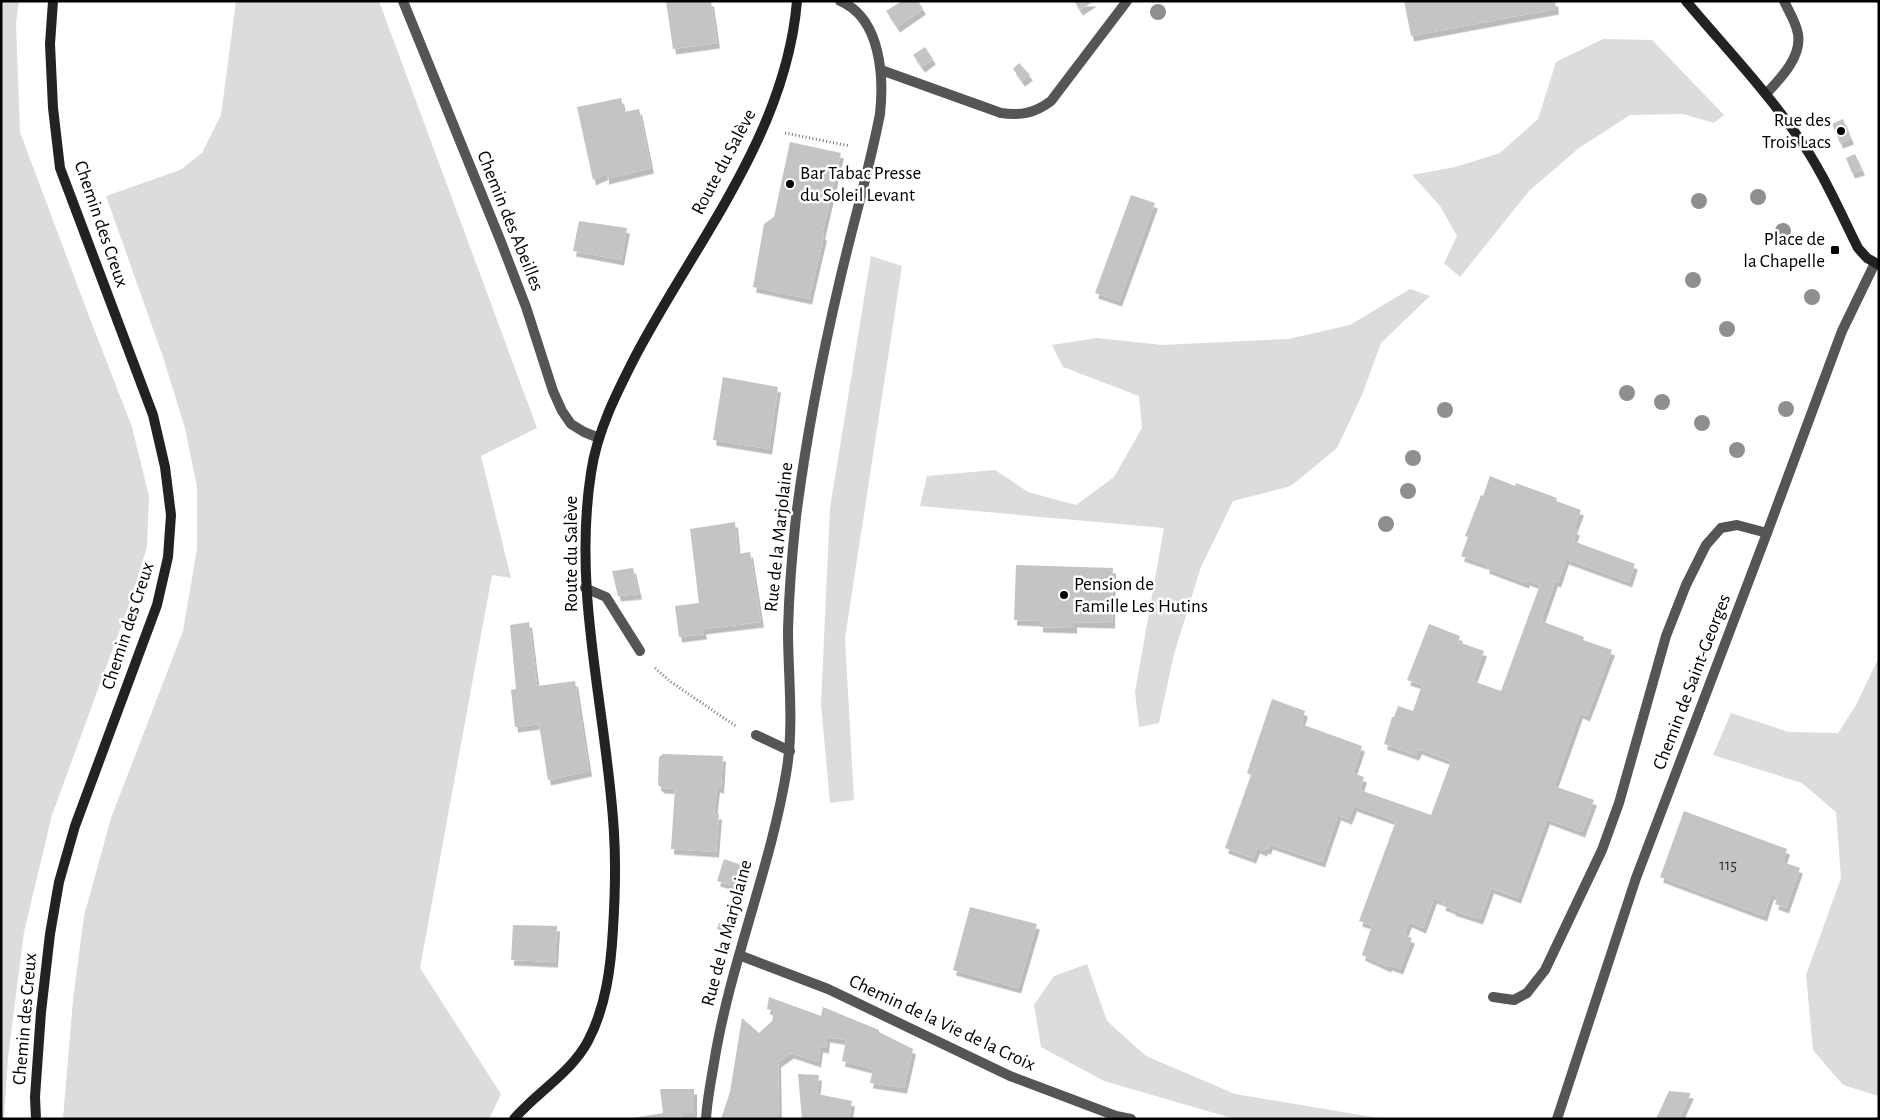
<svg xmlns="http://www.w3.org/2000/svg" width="1880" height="1120" font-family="'Alegreya Sans',sans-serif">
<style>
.green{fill:#dcdcdc}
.building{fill:#c4c4c4;filter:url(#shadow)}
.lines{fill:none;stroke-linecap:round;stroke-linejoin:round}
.path{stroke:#777;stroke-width:3;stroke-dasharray:1 2.5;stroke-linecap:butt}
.lane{stroke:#555;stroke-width:10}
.street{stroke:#555;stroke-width:10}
.secondary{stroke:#222;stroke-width:10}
.tree{fill:#8f8f8f}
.poi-dot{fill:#000;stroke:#fff;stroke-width:2}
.labels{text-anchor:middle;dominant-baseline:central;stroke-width:5;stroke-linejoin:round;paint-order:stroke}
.number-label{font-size:16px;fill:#313131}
.poi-label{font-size:19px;fill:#000;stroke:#fff;text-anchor:end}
.street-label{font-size:19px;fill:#000;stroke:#fff}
</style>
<defs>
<filter id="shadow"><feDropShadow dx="3" dy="5.5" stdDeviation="0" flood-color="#0004"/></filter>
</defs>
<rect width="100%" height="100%" fill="#fff"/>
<path class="green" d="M1,1H19L16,23L20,132L87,311L132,427L149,496L147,547L130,602L52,815L24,932L8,1057L4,1119H1Z
M236,1H379L537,428L481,456L511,578L492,575L420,968L501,1094L489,1119H63L73,1000L84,916L111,818L183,631L197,549V487L185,428L162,354L106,196L180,170L202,153L221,115Z
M1603,39L1652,40L1724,115L1714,123L1683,114L1630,115L1579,148L1529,191L1460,277L1444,263L1457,236L1440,206L1412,175L1455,167L1500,153L1538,119L1556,62Z
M871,256L902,266L845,638L854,800L830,803L821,704L830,508Z
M1410,289L1430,296L1381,343L1362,395L1337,448L1291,486L1233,501L1201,567L1174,654L1159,723L1139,727L1135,692L1164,528L920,506L927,476L995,470L1028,492L1076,505L1114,477L1142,428L1139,396L1063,367L1052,345L1097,338L1162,345L1288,339L1350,325Z
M1879,657V1096L1843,1085L1813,1050L1806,975L1841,878L1836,812L1802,783L1713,755L1731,713L1789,732L1838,733L1856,705Z
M1087,964L1107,1021L1146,1056L1235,1094L1384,1119H1235L1104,1081L1041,1047L1034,1005L1054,976Z"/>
<path class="building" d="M666,1H711L717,43L673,49Z
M902,1H918L923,9L897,27L886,11Z
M1074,1H1094L1080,10Z
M1404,1H1555L1556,9L1411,36Z
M925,47L933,59L922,67L913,55Z
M1019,63L1030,75L1022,81L1013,69Z
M621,98L624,112L639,109L651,168L606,179V174L593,180L577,107Z
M1843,119L1851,139L1840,143L1832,124Z
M790,142L841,153L822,234L824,235L809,299L753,287L764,224L774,217Z
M1855,154L1862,170L1852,173L1846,158Z
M1131,195L1155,203L1119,301L1095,293Z
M579,221L627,228L621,260L573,251Z
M723,377L778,387L769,449L713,440Z
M1490,476L1515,486L1516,483L1557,498L1556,501L1581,510L1574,529L1577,530L1573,541L1635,564L1629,582L1566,559L1558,582L1555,581L1541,621L1584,637L1583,640L1612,650L1587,716L1580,713L1554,786L1594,800L1582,832L1547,819L1518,898L1491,888L1480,919L1452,910L1453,909L1442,905L1444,902L1434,898L1423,928L1409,922L1404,935L1412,938L1400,969L1389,965L1388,967L1362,955L1372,925L1359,921L1396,821L1354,806L1349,819L1338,815L1322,862L1270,844L1268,849L1265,848L1264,851L1257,848L1253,858L1225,848L1251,775L1247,773L1272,699L1305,711L1301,724L1362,746L1353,773L1364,777L1360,790L1431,815L1451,761L1419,749L1416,755L1384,744L1392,717H1394L1398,706L1413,711L1422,685L1407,680L1429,624L1460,636L1458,642L1484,651L1473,681L1501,691L1540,585L1527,580L1526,583L1486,568L1487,565L1461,556L1468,537L1465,536L1481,495L1483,496Z
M735,522L738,554L750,552L761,622L703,629L704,634L679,637L675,606L699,603L690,529Z
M1016,565L1113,568L1112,623L1074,622V628L1040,627V621L1014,620Z
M633,568L639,594L618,596L612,571Z
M529,622L537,686L575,681L589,771L548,780L539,724L515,727L511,690L516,689L510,625Z
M663,754L723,756L721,788L717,787L714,814H719L716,852L671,849L675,789L662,788L658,785L659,757Z
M1684,811L1787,849L1783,862L1800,868L1786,908L1775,904L1778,897L1771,894L1764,916L1660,877Z
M724,859L745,866L738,887L717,881Z
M970,907L1037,924L1018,988L953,970Z
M719,923L729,925L726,932L717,929Z
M513,925L557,926L555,962L511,960Z
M769,997L821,1016L823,1007L879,1030V1032L913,1049L904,1088L870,1083L873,1069L842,1061L846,1040L827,1037L826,1048L820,1047L818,1062L791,1053L778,1062L779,1119H721L730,1092L742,1018L759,1033L772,1021L774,1011L767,1009Z
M798,1074L819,1075L817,1094L852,1101L849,1119H802Z
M660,1089H694V1113H682L681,1119H627L663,1113Z
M1669,1091L1691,1093L1679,1119H1656Z"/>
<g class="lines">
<path class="path" d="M785,133L850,146
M655,668L671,682L737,727"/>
<path class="lane" d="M585,588L606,597L640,651
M756,735L790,751
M1493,997L1514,1000L1527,993L1545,970L1602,850L1619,803L1666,636L1686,585L1706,545L1721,528L1737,525L1767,533"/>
<path class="street" d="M403,1L501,242L526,307L553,391L562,411L571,424L584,432L599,438
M881,70L1001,113C1021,116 1035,113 1051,101L1127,1
M1766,94C1780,79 1802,57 1798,34C1796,22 1789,12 1784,1
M739,955L828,989L1010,1076L1116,1116L1131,1119
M706,1119C707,1100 711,1081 714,1063C730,963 771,868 787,768C794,723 788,675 788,630C789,592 792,554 796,517C806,438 821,361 839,284C852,227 869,171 880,114C884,77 881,18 840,1
M1557,1119L1636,878L1767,533L1842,331L1875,263"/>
<path class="secondary" d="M1686,1C1723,45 1763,87 1796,134C1821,168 1839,210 1858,248L1867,258L1879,265
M36,1119L35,1097L41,1012L50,934L59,882L75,826L157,605L168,557L171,515L165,467L153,415L60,168L53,108L50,44L53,1
M514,1119C537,1092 571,1073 588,1041C606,1007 611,966 613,929C615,897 616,865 614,833C607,712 572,595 591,473C597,431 617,392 636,355C696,241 786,134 797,1"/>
</g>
<g class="tree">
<circle cx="1158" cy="12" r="8"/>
<circle cx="1758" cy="197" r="8"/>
<circle cx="1699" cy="201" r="8"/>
<circle cx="1783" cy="231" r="8"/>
<circle cx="1693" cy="280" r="8"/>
<circle cx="1812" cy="297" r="8"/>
<circle cx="1727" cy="329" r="8"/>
<circle cx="1627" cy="393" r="8"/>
<circle cx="1662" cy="402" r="8"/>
<circle cx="1786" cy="409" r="8"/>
<circle cx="1445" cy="410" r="8"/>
<circle cx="1702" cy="423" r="8"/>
<circle cx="1737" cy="450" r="8"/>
<circle cx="1413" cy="458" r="8"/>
<circle cx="1408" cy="491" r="8"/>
<circle cx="1386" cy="524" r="8"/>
</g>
<g class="poi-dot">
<circle cx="1841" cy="131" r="5"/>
<circle cx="790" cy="184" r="5"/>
<rect x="1830" y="245" width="10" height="10" rx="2.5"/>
<circle cx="1064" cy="595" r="5"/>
</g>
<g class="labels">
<g class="number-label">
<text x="1728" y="865">115</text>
</g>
<g class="poi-label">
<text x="1831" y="120">Rue des<tspan x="1831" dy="22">Trois Lacs</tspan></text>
<text x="800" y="173" text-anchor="start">Bar Tabac Presse<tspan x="800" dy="22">du Soleil Levant</tspan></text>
<text x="1825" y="239">Place de<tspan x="1825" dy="22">la Chapelle</tspan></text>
<text x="1074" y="584" text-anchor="start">Pension de<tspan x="1074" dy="22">Famille Les Hutins</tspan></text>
</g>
<g class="street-label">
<text transform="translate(724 162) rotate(-62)">Route du Salève</text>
<text transform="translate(510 221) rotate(68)">Chemin des Abeilles</text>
<text transform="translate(101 224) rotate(71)">Chemin des Creux</text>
<text transform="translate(779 537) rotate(-84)">Rue de la Marjolaine</text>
<text transform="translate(571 554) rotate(-90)">Route du Salève</text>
<text transform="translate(128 626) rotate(-72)">Chemin des Creux</text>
<text transform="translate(1692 682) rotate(-69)">Chemin de Saint-Georges</text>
<text transform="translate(727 933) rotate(-75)">Rue de la Marjolaine</text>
<text transform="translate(25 1019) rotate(-85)">Chemin des Creux</text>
<text transform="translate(942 1023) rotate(25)">Chemin de la Vie de la Croix</text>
</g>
</g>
<rect width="1880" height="1120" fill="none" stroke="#000000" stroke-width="5"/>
</svg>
